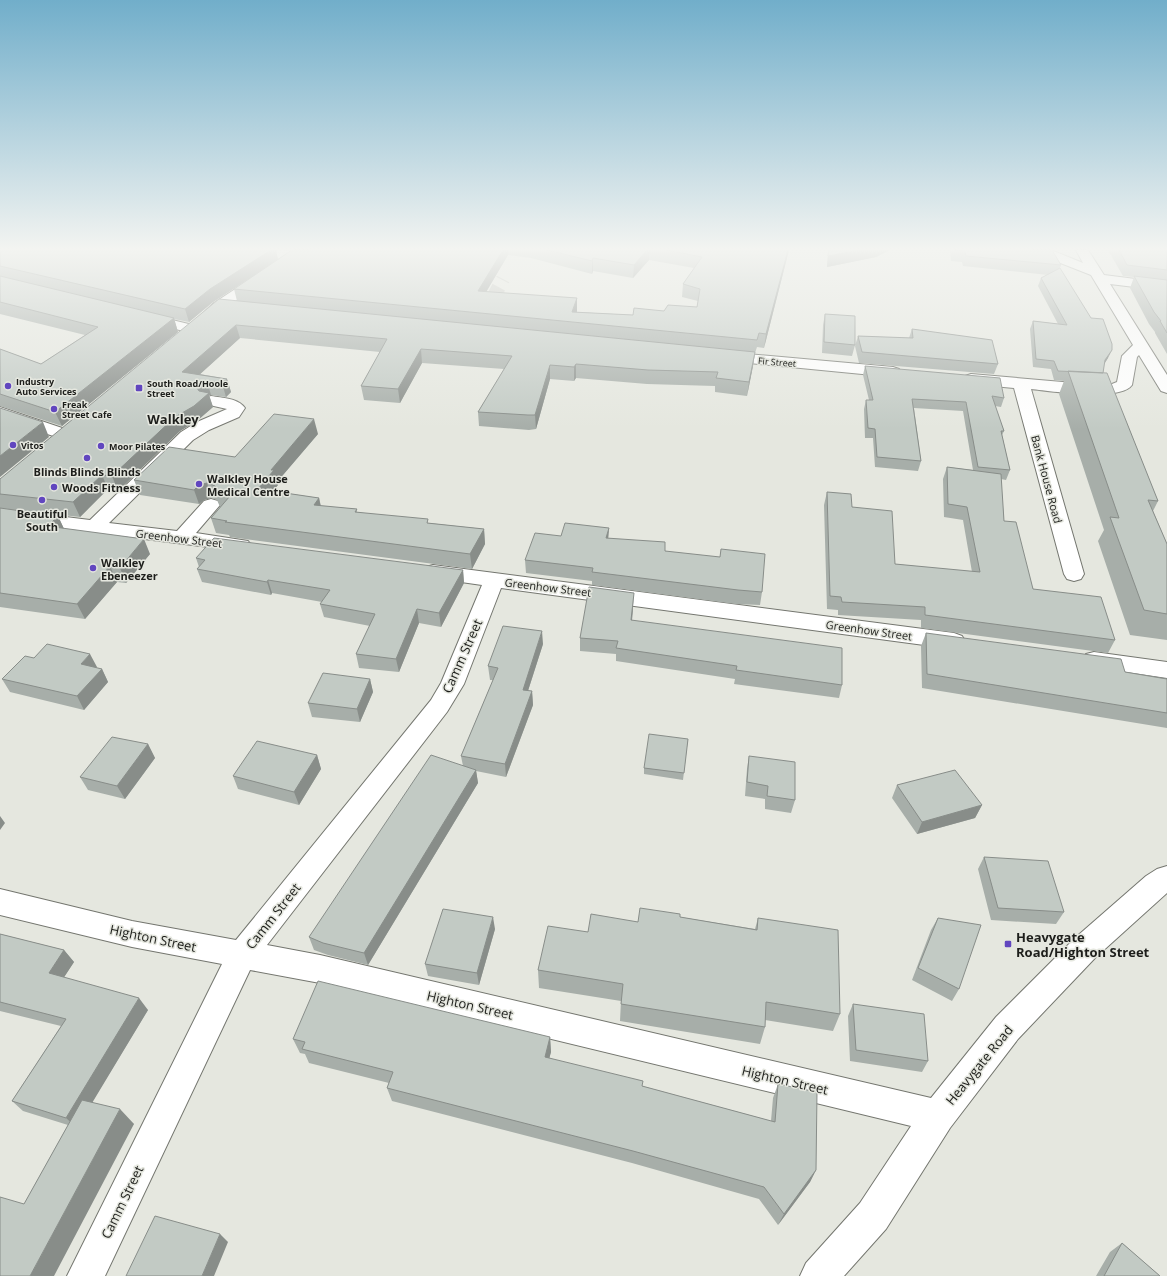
<svg xmlns="http://www.w3.org/2000/svg" width="1167" height="1276" font-family="'Open Sans',sans-serif">
<style>
.lines{fill:none;stroke-linecap:round;stroke-linejoin:round}
.minor-tunnel{stroke:#bdbfb8;stroke-width:14;stroke-dasharray:14 8;stroke-linecap:butt}
.minor-casing{stroke:#74766f;stroke-width:2}
.minor{fill:#fff;fill-rule:evenodd}
.wall{fill:#a7aea9;fill-rule:evenodd}
.shaded-wall{fill:#888d89}
.building{fill:#c2cac4;stroke:#888d89}
.poi-dot{fill:#6146bf;stroke:#e5e7df;stroke-width:1.5}
.labels{text-anchor:middle;dominant-baseline:central;stroke-width:3;stroke-linejoin:round;paint-order:stroke}
.far-street-label{font-size:9px;fill:#1d1e1b;stroke:#e5e7df}
.far-poi-label{font-size:9px;font-weight:bold;fill:#1d1e1b;stroke:#e5e7df;text-anchor:start}
.poi-label{font-size:11px;font-weight:bold;fill:#1d1e1b;stroke:#e5e7df;text-anchor:start}
.street-label{font-size:11px;fill:#1d1e1b;stroke:#e5e7df}
.far-district-label{font-size:13px;font-weight:bold;fill:#1d1e1b;stroke:#e5e7df}
.near-street-label{font-size:13px;fill:#1d1e1b;stroke:#e5e7df}
.near-poi-label{font-size:13px;font-weight:bold;fill:#1d1e1b;stroke:#e5e7df;text-anchor:start}
</style>
<rect width="100%" height="100%" fill="#e5e7df"/>
<g class="lines">
<path class="minor-tunnel" d="M482,319L503,279"/>
<g class="minor-casing">
<path id="minor" d="M295,250H310L224,309L210,321L205,322L200,321L198,318L214,303Z
M1033,250H1051L1083,263L1076,250H1088L1104,275L1167,283V291L1110,284L1167,375V393L1161,391L1139,355L1137,357L1132,385C1120,402 1051,391 1031,389L1084,574L1081,579L1074,581L1067,579L1064,574L1014,388L971,384L965,382L963,379L965,376L971,374L1097,385L1112,384L1117,382L1122,356L1133,345L1091,275L1035,253Z
M147,314L197,326L199,329L197,332L192,333L142,321L140,318L142,315Z
M724,352L893,367L899,369L901,372L899,375L893,377L719,360L716,357L719,354Z
M211,396C222,398 238,398 245,408L239,417L209,430L193,440L109,523L177,531L204,501L211,499L218,501L220,505L196,533L248,541L251,545L248,549L241,551L0,521V509L90,520L181,432L197,422L227,409L205,404L203,401L205,398Z
M0,407L71,431L74,435L71,439L65,440L0,418Z
M433,565L954,633L962,636L965,641L962,646L954,649L501,588L464,684L447,712L267,945L320,955L931,1098L996,1017L1075,938L1146,876L1157,869L1167,866V893L1095,958L1018,1039L950,1128L886,1229L844,1276H800L806,1263L860,1203L911,1126L320,983L250,970L105,1276H67L222,964L132,947L0,915V889L132,921L236,940L431,700L441,683L482,585L426,577L423,572L426,567Z
M1094,652L1167,662V678L1086,666L1083,660L1086,654Z"/>
</g>
<use href="#minor" class="minor"/>
</g>
<path class="wall" d="M0,250H276L278,259L290,251L285,250H789L764,348L757,347L755,353L753,366L747,396L715,392V386L647,384L576,378L574,381L550,379L536,429L529,430L479,426L478,412L504,369L422,363L400,403L364,400L361,386L380,352L240,338L200,374L227,379L231,392L226,397L211,395H209L213,407L198,420L180,431L118,491L108,489L80,517L0,508V494L237,301L234,289L259,272L213,302L189,322L174,319L178,332L62,426L0,406V349L41,364L85,335L0,314ZM508,255L531,258L592,274L593,271L633,278L649,260L694,268L683,284L682,297L698,301L697,307L633,315L577,312V298L486,292Z
M828,250H890L876,257L827,267Z
M950,250H1052L1061,265L1060,268L1108,358L1104,364L1103,373L1158,501L1153,511L1167,544V640L1130,635L1098,541L1104,530L1059,394L1064,381L1054,380L1051,369L1033,367L1030,329L1033,321L1058,324L1038,286L1041,278L1048,275L963,266L962,262L951,261Z
M1108,250H1167V354L1155,333V332L1149,324L1130,288L1134,277L1123,276Z
M825,314L855,345L852,356L822,353L823,325Z
M912,329L998,364L994,374L859,363L855,346L858,336L909,338Z
M865,366L1004,398L1001,407L995,406L1004,431L1002,435L1010,470L1006,480L1001,479L1004,521L1033,589L1115,640L1108,653L921,628V620L838,615V610L827,609L824,505L827,492L852,507L895,564L972,572L963,520L944,517L943,479L947,467L973,470L963,411L914,408L921,461L918,471L875,467L873,438H865L864,409L866,400H869L863,375Z
M318,434L277,482L278,485L272,491L319,498L321,506L357,509V512L429,523L484,529L485,544L472,569L230,537L229,535L216,533L211,518L220,507L217,500L211,498L204,500L199,504L140,495L134,480L235,457Z
M0,508L58,516L64,529L150,554L126,583L117,582L85,619L0,607Z
M609,528L608,538L665,551L762,592L760,605L736,604L592,585V581L526,573L525,560L561,536Z
M196,558L463,570L464,583L441,627L419,623L399,672L359,668L356,654L370,626L324,617L320,604L322,602L272,593L271,595L202,582L197,569L199,567Z
M633,606L632,620L842,685L839,698L734,684L735,679L616,661V654L580,651V638Z
M926,633L1125,672L1167,679V728L922,688L921,646Z
M543,644L528,691H532L533,705L506,777L476,771L478,783L368,965L328,955L314,950L309,937L463,766L461,756L493,680H490L488,666Z
M34,658L97,667V668L102,669L108,682L84,710L10,692L2,679Z
M370,679L373,692L360,722L312,717L308,703Z
M688,739L683,780L644,774V768Z
M148,744L155,758L125,799L88,790L80,777Z
M317,755L321,769L299,805L238,789L233,776Z
M749,756L795,800L791,813L765,809V799L745,796L747,769Z
M897,785L982,805L975,818L917,834L892,798Z
M984,857L1064,912L1056,924L991,920L978,869Z
M680,917L755,929L758,918L840,1014L833,1031L765,1020V1027L760,1044L620,1021L621,1001L539,988L538,970L588,932L638,922Z
M938,918L959,989L952,1001L912,980L931,930Z
M495,929L479,985L428,976L425,964Z
M0,934L64,950L74,962L64,977L148,1010L92,1102L134,1124L24,1204L68,1125L23,1111L12,1101L61,1026L0,1011Z
M853,1004L928,1061L922,1072L850,1061L848,1016Z
M550,1037L551,1052L549,1058L642,1086L771,1121L773,1098L778,1084L816,1170L810,1182L778,1225L759,1199L632,1163L392,1101L387,1088L389,1083L309,1063L305,1054L300,1053L293,1039Z
M1122,1243L1160,1276H1096L1110,1252Z"/>
<path class="shaded-wall" d="M271,250H276L278,260L213,302L189,322L185,309L210,289Z
M503,250H508V255L479,304L478,291Z
M647,250H650L649,260L633,278L634,265Z
M788,250H789L764,348L766,334Z
M859,250H890L876,257L827,267L828,256Z
M593,258V271L592,274V261Z
M577,298V311L573,322L572,312Z
M174,318L178,332L62,426L55,412Z
M236,325L240,338L187,386L182,372Z
M421,349L422,363L400,403L398,389Z
M1112,350L1108,358L1101,369L1105,360Z
M755,352L753,366L747,396L749,382Z
M576,364V378L574,381V367Z
M550,365V379L536,429L535,415Z
M227,379L231,392L226,397L222,383Z
M207,381L211,395H209L213,407L198,420L180,431L118,491L112,476L197,388L199,383Z
M314,419L318,434L277,482L278,485L262,504L258,489L271,470Z
M43,422L49,437L0,477V456Z
M102,475L108,489L80,517L73,502Z
M207,483L211,498L204,500L199,504L194,490L199,485Z
M319,498L322,513L314,505Z
M58,516L65,531L62,535L51,523Z
M609,528L608,541L606,538Z
M484,529L485,544L472,569L470,554Z
M144,539L150,554L126,583L120,568Z
M110,566L117,582L85,619L77,604Z
M463,570L464,583L441,627L439,613Z
M268,580L272,593L271,595L267,582Z
M634,593L633,606L631,634V620Z
M417,609L419,623L399,672L396,659Z
M542,631L543,644L524,703L523,690Z
M90,654L97,667L88,677L81,664Z
M102,669L108,682L84,710L77,696Z
M370,679L373,692L360,722L357,709Z
M532,691L533,705L506,777L505,764Z
M148,744L155,758L125,799L117,786Z
M317,755L321,769L299,805L294,792Z
M476,770L478,783L368,965L364,953Z
M982,805L975,818L917,834L922,822Z
M0,816L5,823L0,830Z
M493,917L495,929L479,985L477,973Z
M64,950L74,962L59,985L49,973Z
M139,998L148,1010L77,1128L66,1118Z
M550,1037L551,1052L546,1071L545,1057Z
M120,1109L134,1124L54,1276H30Z
M816,1170L810,1182L778,1225L784,1214Z
M220,1234L228,1242L214,1276H202Z"/>
<path class="building" d="M0,250H271L210,289L185,309L0,266Z
M292,250H503L478,291L577,298L572,312L633,315L634,308L664,311L668,305L697,307L700,289L683,284L702,257L666,250H788L766,334L759,333L757,340L234,289Z
M547,250H647L634,265L593,258L592,261Z
M829,250H859L828,256Z
M954,250H1052L1061,265L966,256L965,251Z
M1119,250H1167V270L1127,265Z
M1060,268L1091,318L1103,319L1112,344V350L1105,360L1103,373L1058,371L1054,361L1036,359L1033,321L1067,325L1041,278Z
M0,276L174,318L55,412L0,394V349L41,364L98,327L0,302Z
M1134,276L1167,280V333L1160,321H1161L1154,312Z
M219,299L755,352L749,382L716,378L718,372L648,370L576,364L574,367L550,365L535,415H528L478,412L512,356L421,349L398,389L361,386L387,339L236,325L182,372L227,379L222,383L207,381L199,383L197,388L199,391L209,393L194,406L175,417L112,476L102,475L73,502L0,494V479Z
M825,314L855,316V345L824,342Z
M912,329L992,340L998,364L862,352L858,336L913,338Z
M865,366L1000,378L1004,398L992,396L1004,431H1001L1010,470L978,467L966,402L912,399L921,461L877,457L875,429L868,428L866,400H873Z
M1068,371L1107,373L1158,501L1148,500L1167,544V614L1144,610L1110,517L1119,518Z
M0,408L43,422L0,456Z
M274,414L314,419L271,470H274L258,489L319,498L314,505L357,509L355,512L428,519L427,523L484,529L470,554L225,522L227,521L211,518L230,496L215,493L217,490L215,486L207,483L199,485L194,490L134,480L169,447L235,457Z
M947,467L1001,474L1004,521L1016,522L1033,589L1101,597L1115,640L925,615V607L842,602L841,597L830,596L827,492L851,494L852,507L892,511L895,564L980,572L967,507L948,504Z
M0,508L58,516L51,523L56,524L54,527L144,539L120,568L110,566L77,604L0,593Z
M565,523L609,528L606,538L665,542V551L720,557L721,549L765,554L762,592L738,590L592,572L593,568L525,560L535,533L561,536Z
M214,538L463,570L439,613L417,609L396,659L356,654L375,614L320,604L330,590L268,580L267,582L197,569L205,560L196,558Z
M589,587L634,593L631,620L842,648V685L736,670L737,666L616,648L618,641L580,638Z
M503,626L542,631L523,690L532,691L505,764L461,756L498,668L488,666Z
M926,633L1121,659L1125,672L1167,679V713L927,674Z
M47,644L90,654L81,664L102,669L77,696L2,679L25,656L34,658Z
M323,673L370,679L357,709L308,703Z
M649,734L688,739L684,773L644,768Z
M112,737L148,744L117,786L80,777Z
M257,741L317,755L294,792L233,776Z
M431,755L476,770L364,953L323,943L309,937Z
M749,756L795,762V800L767,796L768,786L747,782Z
M955,770L982,805L922,822L897,785Z
M984,857L1048,861L1064,912L998,908Z
M640,908L680,914V917L757,930L758,918L838,930L840,1014L766,1002L765,1027L621,1004L623,984L538,970L548,926L588,932L591,914L638,922Z
M443,909L493,917L477,973L425,964Z
M938,918L981,925L959,989L918,968Z
M0,934L64,950L49,973L139,998L66,1118L12,1101L66,1019L0,1002Z
M318,981L550,1037L545,1057L643,1081L642,1086L775,1122L778,1084L817,1092L816,1170L784,1214L764,1187L633,1151L387,1088L393,1072L302,1049L305,1042L293,1039Z
M853,1004L924,1014L928,1061L856,1050Z
M82,1100L120,1109L30,1276H0V1197L24,1204Z
M155,1216L220,1234L202,1276H126Z
M1122,1243L1160,1276H1104Z"/>
<linearGradient id="sky" x2="0" y2="1"><stop stop-color="#71aeca"/><stop offset="0.58" stop-color="#f3f4f1"/><stop offset="1" stop-color="#f3f4f1" stop-opacity="0"/></linearGradient>
<rect width="1167" height="429" fill="url(#sky)"/>
<g class="poi-dot">
<circle cx="8" cy="386" r="4"/>
<rect x="135" y="384" width="8" height="8" rx="2"/>
<circle cx="54" cy="409" r="4"/>
<circle cx="13" cy="445" r="4"/>
<circle cx="101" cy="446" r="4"/>
<circle cx="87" cy="458" r="4"/>
<circle cx="199" cy="484" r="4"/>
<circle cx="54" cy="487" r="4"/>
<circle cx="42" cy="500" r="4"/>
<circle cx="93" cy="568" r="4"/>
<rect x="1004" y="940" width="8" height="8" rx="2"/>
</g>
<g class="labels">
<g class="far-street-label">
<text transform="translate(777 362) rotate(5)">Fir Street</text>
</g>
<g class="far-poi-label">
<text x="16" y="381">Industry<tspan x="16" dy="10">Auto Services</tspan></text>
<text x="147" y="383">South Road/Hoole<tspan x="147" dy="10">Street</tspan></text>
<text x="62" y="404">Freak<tspan x="62" dy="10">Street Cafe</tspan></text>
<text x="21" y="445">Vitos</text>
<text x="109" y="446">Moor Pilates</text>
</g>
<g class="poi-label">
<text x="87" y="471" text-anchor="middle">Blinds Blinds Blinds</text>
<text x="207" y="478">Walkley House<tspan x="207" dy="13">Medical Centre</tspan></text>
<text x="62" y="487">Woods Fitness</text>
<text x="42" y="513" text-anchor="middle">Beautiful<tspan x="42" dy="13">South</tspan></text>
<text x="101" y="562">Walkley<tspan x="101" dy="13">Ebeneezer</tspan></text>
</g>
<g class="street-label">
<text transform="translate(1047 479) rotate(75)">Bank House Road</text>
<text transform="translate(179 538) rotate(7)">Greenhow Street</text>
<text transform="translate(548 587) rotate(7)">Greenhow Street</text>
<text transform="translate(869 630) rotate(8)">Greenhow Street</text>
</g>
<g class="far-district-label">
<text x="173" y="419">Walkley</text>
</g>
<g class="near-street-label">
<text transform="translate(462 656) rotate(-66)">Camm Street</text>
<text transform="translate(273 916) rotate(-52)">Camm Street</text>
<text transform="translate(153 938) rotate(12)">Highton Street</text>
<text transform="translate(470 1005) rotate(13)">Highton Street</text>
<text transform="translate(979 1065) rotate(-51)">Heavygate Road</text>
<text transform="translate(785 1080) rotate(13)">Highton Street</text>
<text transform="translate(122 1202) rotate(-64)">Camm Street</text>
</g>
<g class="near-poi-label">
<text x="1016" y="937">Heavygate<tspan x="1016" dy="15">Road/Highton Street</tspan></text>
</g>
</g>
</svg>
